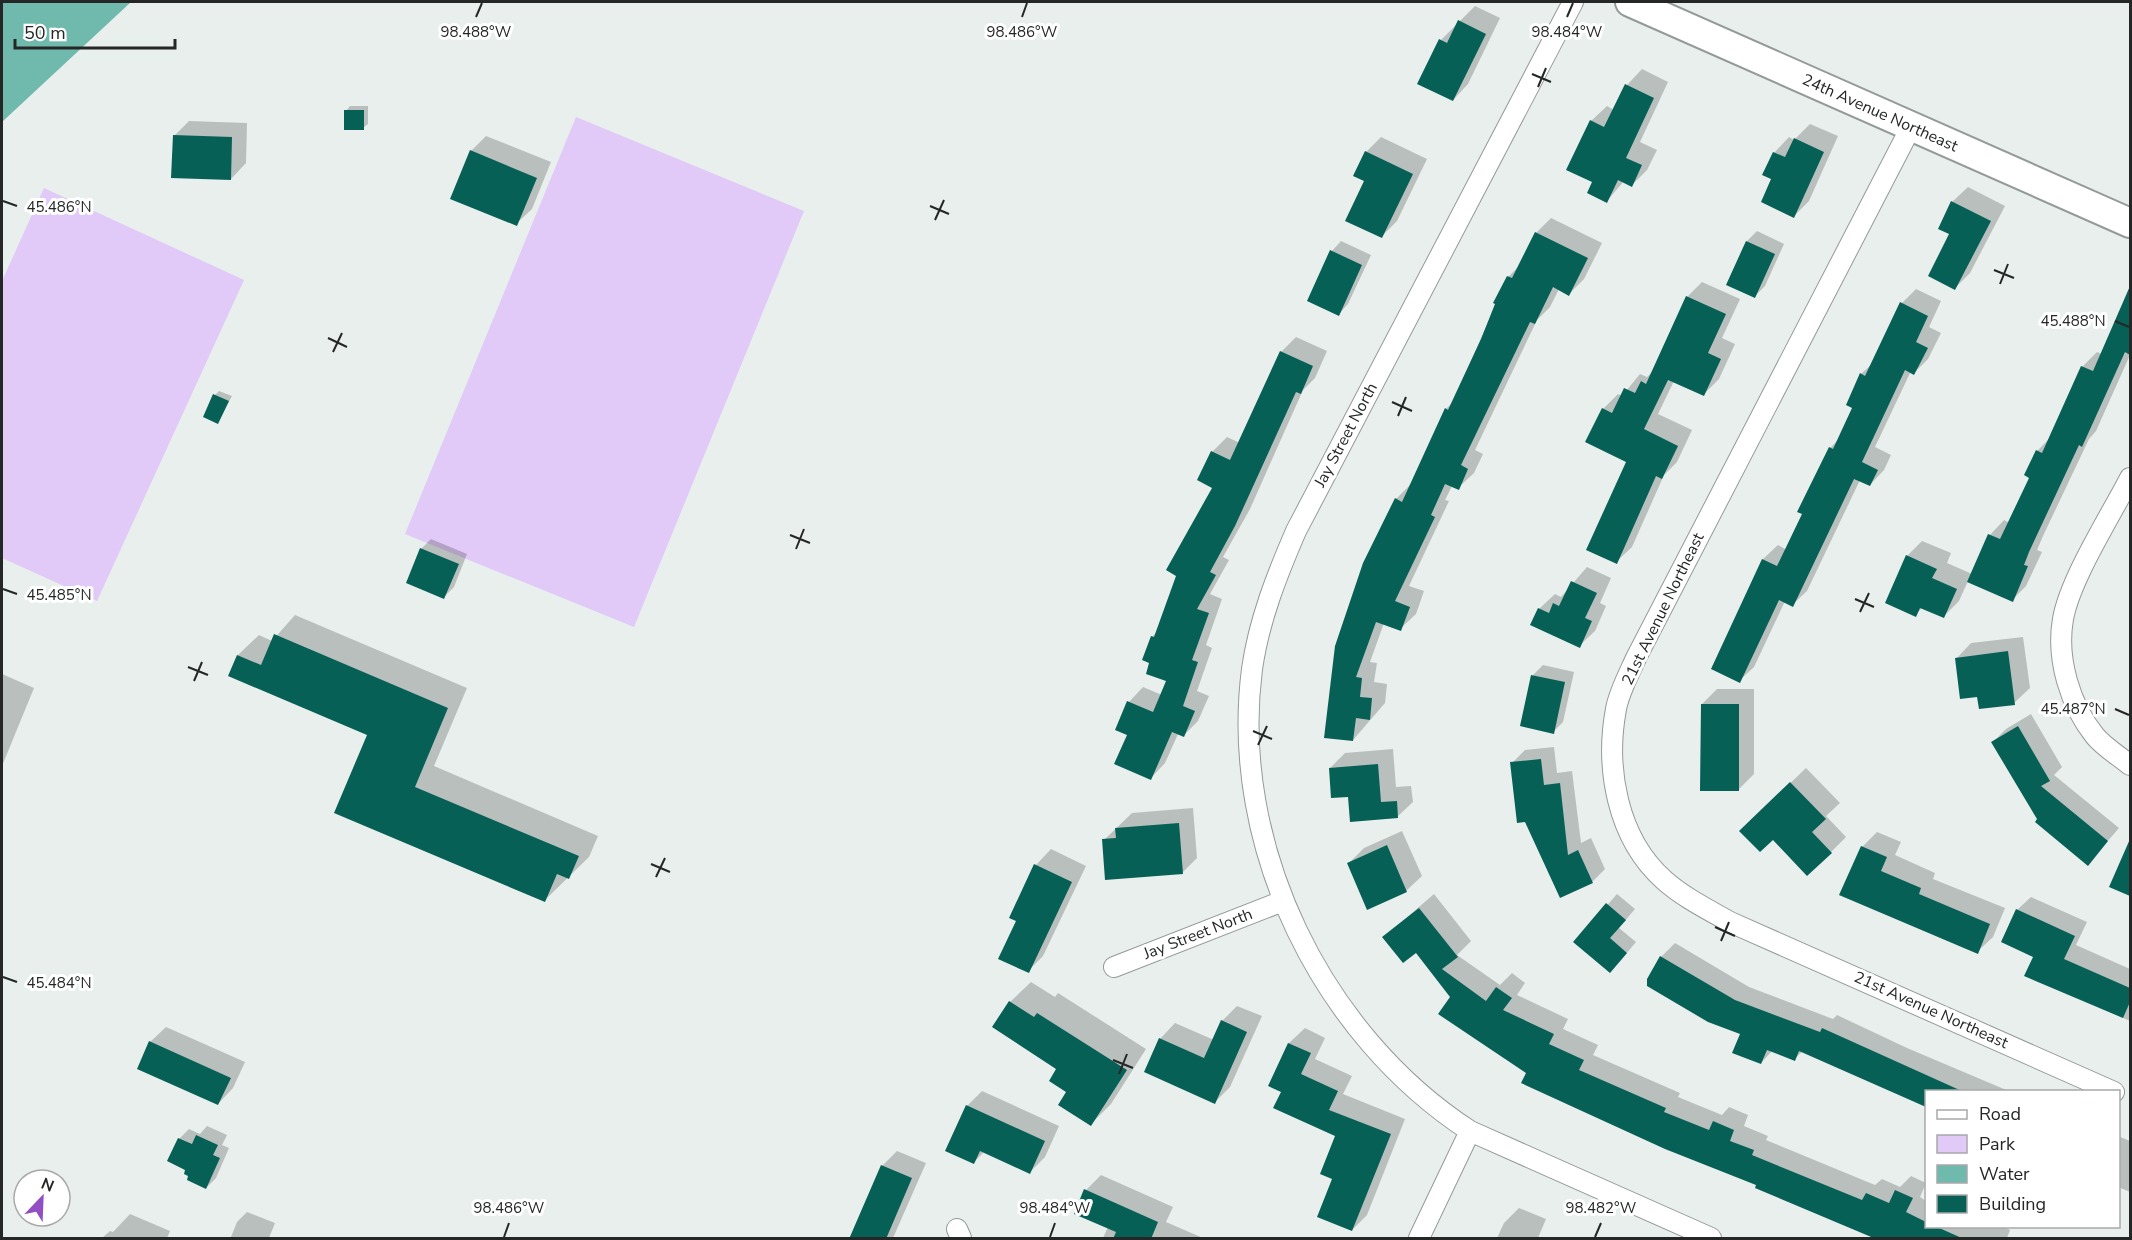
<svg xmlns="http://www.w3.org/2000/svg" width="2132" height="1240" font-family="'Nunito Sans',sans-serif">
<style>
.green{fill:#e1caf8}
.water{fill:#6fb9ad}
.shadow{fill:#0003}
.building{fill:#076056}
.lines{fill:none;stroke-linecap:round;stroke-linejoin:round}
.minor-casing{stroke:#949a99;stroke-width:22}
.secondary-casing{stroke:#949a99;stroke-width:32}
.minor{stroke:#fff;stroke-width:20}
.secondary{stroke:#fff;stroke-width:28}
.ticks{fill:none;stroke:#242726;stroke-width:2}
.labels{text-anchor:middle;dominant-baseline:central;stroke-width:6;stroke-linejoin:round;paint-order:stroke}
.street-label{font-size:16px;fill:#242726;stroke:#fff}
.ticks-label{font-size:15px;text-anchor:middle;fill:#242726;stroke:#fff;stroke-width:6;stroke-linejoin:round;paint-order:stroke}
</style>
<rect width="100%" height="100%" fill="#e8efed"/>
<path class="green" d="M576,117L804,211L634,627L405,534Z
M44,188L244,280L97,601L2,558V281Z"/>
<path class="water" d="M2,2H131L2,122Z"/>
<path class="shadow" d="M1475,6L1500,18L1468,84L1453,100L1419,83L1441,40Z
M1642,69L1668,82L1640,142L1657,150L1647,170L1632,185L1624,181L1607,201L1594,182L1591,121L1607,106L1614,110L1627,85Z
M350,106H368V124L363,128L346,111Z
M189,121L247,123L246,163L231,179L174,136Z
M1810,124L1838,136L1809,201L1794,216L1773,178L1774,153L1789,137L1794,140Z
M486,136L551,162L532,209L516,224L471,151Z
M1381,137L1427,159L1397,221L1381,237L1366,152Z
M1968,187L2005,206L1970,273L1955,288L1951,233L1952,202Z
M1551,218L1602,243L1584,279L1569,294L1559,289L1550,307L1537,320L1475,450L1483,454L1474,473L1458,488L1452,486L1445,500L1449,501L1409,586L1424,591L1416,614L1400,629L1384,623L1370,662L1377,663L1374,682L1387,684L1385,703L1353,740L1326,737L1396,499L1412,483L1446,409L1453,402L1508,277L1519,266L1536,233Z
M1757,231L1784,244L1765,286L1755,296L1728,284L1747,241Z
M1341,241L1371,255L1348,304L1339,314L1332,251Z
M1702,282L1740,299L1722,338L1735,344L1719,379L1704,394L1674,381L1658,414L1692,430L1677,462L1664,475L1632,547L1616,562L1628,461L1603,409L1618,394L1622,396L1640,374L1647,377L1653,371L1687,297Z
M1916,289L1941,301L1929,327L1941,333L1928,359L1914,373L1911,371L1875,447L1891,455L1884,470L1870,485L1860,480L1807,591L1792,605L1785,601L1754,667L1739,681L1713,669L1763,559L1778,545L1787,550L1804,514L1799,511L1831,447L1840,438L1854,407L1861,374L1873,363L1902,303Z
M2130,293V355L2096,431L2089,439L2043,536L2037,550L2042,552L2026,586L2012,600L1968,581L1959,601L1944,616L1923,607L1915,615L1907,556L1922,541L1951,553L1947,563L1972,574L1990,535L2004,520L2010,523L2031,477L2037,451L2050,438L2082,367L2097,352L2102,354Z
M1296,337L1327,351L1315,378L1303,390L1250,509L1223,557L1229,560L1210,594L1222,599L1206,645L1212,648L1197,691L1209,696L1198,721L1183,736L1178,734L1165,763L1151,778L1129,734V702L1143,687L1162,695L1168,680L1151,662L1152,637L1158,631L1214,487L1199,480L1212,452L1227,437L1240,443L1281,352Z
M219,391L232,396L218,422L215,395Z
M431,539L467,554L454,587L444,597L421,549Z
M1587,567L1611,578L1600,603L1606,606L1595,631L1579,646L1539,609L1555,594L1561,597Z
M295,615L467,688L434,766L598,836L589,857L545,900L336,812L369,735L230,676L238,655L259,635L272,641Z
M2023,637L2030,688L2014,703L1978,695L1956,659L1971,643Z
M1543,665L1574,672L1563,722L1553,732L1533,675Z
M2,674L34,688L2,766Z
M1717,689H1754V774L1738,790L1702,704Z
M2031,714L2062,767L2054,775L2119,828L2088,864L2039,819L1993,742L2006,729Z
M1554,747L1557,773L1572,771L1581,843L1591,838L1605,869L1593,881L1561,896L1512,763L1525,750Z
M1393,749L1396,787L1411,786L1413,802L1397,817L1349,795L1330,768L1345,753Z
M1806,768L1840,803L1826,816L1846,837L1831,852L1756,816Z
M1193,808L1197,858L1182,873L1104,840L1132,813Z
M1402,831L1422,876L1406,891L1349,863L1364,848Z
M1877,832L1901,842L1895,855L1935,873L1933,879L2005,908L1993,937L1977,952L1841,894L1862,847Z
M2130,847V890L2128,893L2127,851Z
M1051,849L1086,866L1043,956L1028,971L1018,920L1011,917L1036,865Z
M1434,894L1471,941L1457,955L1500,985L1512,973L1525,983L1517,995L1568,1019L1563,1029L1598,1045L1593,1055L1680,1093L1678,1097L1722,1115L1729,1107L1748,1115L1744,1126L1768,1136L1766,1140L1875,1185L1882,1179L1900,1187L1911,1176L1926,1183L1920,1197L1926,1201V1226H2002L2010,1230L2007,1238H1877L1523,1082L1528,1072L1452,997L1416,951L1384,937Z
M1617,894L1635,909L1619,928L1636,942L1620,961L1575,942Z
M2031,897L2087,922L2076,945L2130,969V1021L2026,975L2035,956L2017,910Z
M1675,943L1749,987L1833,1019L1837,1015L1907,1048L2011,1092H1926V1105L1803,1051L1794,1059L1773,1050L1761,1063L1742,1033L1661,957Z
M1031,982L1055,997L1058,993L1146,1049L1111,1104L1091,1124L1059,1068L1010,1002Z
M1237,1006L1262,1016L1230,1087L1215,1102L1160,1039L1175,1023L1214,1040L1222,1021Z
M166,1027L245,1062L233,1088L218,1104L150,1042Z
M1305,1028L1325,1038L1315,1059L1352,1076L1343,1094L1405,1119L1367,1215L1352,1230L1334,1178L1337,1136L1283,1091L1270,1086L1289,1043Z
M982,1091L1059,1126L1045,1157L1030,1172L985,1151L973,1163L967,1106Z
M207,1126L227,1135L222,1145L229,1148L216,1178L206,1188L187,1169L179,1139L189,1129L200,1134Z
M2118,1136L2130,1141V1192L2118,1187Z
M897,1151L926,1163L893,1238H851L882,1166Z
M1101,1175L1173,1207L1166,1222L1203,1238H1103L1108,1227L1086,1190Z
M1519,1208L1546,1219L1538,1238H1497L1504,1223Z
M247,1212L275,1223L269,1238L231,1237L237,1222Z
M130,1214L170,1231L167,1238H102L110,1231L113,1232Z"/>
<path class="building" d="M1458,20L1486,34L1453,101L1417,84L1439,39L1447,43Z
M1625,84L1654,98L1626,158L1642,165L1632,187L1618,180L1607,203L1587,193L1592,182L1566,170L1590,120L1604,127Z
M344,110H364V130H344Z
M173,135L232,137L231,180L171,178Z
M1794,138L1824,152L1794,218L1761,202L1771,179L1762,175L1773,152L1785,157Z
M470,150L537,178L517,226L450,199Z
M1365,151L1413,174L1382,238L1345,221L1364,181L1353,176Z
M1951,201L1991,221L1955,290L1928,276L1949,234L1938,229Z
M1535,232L1588,258L1569,296L1553,287L1535,324L1530,322L1461,465L1468,469L1459,490L1445,484L1431,515L1435,517L1395,601L1410,607L1401,631L1376,622L1356,677L1362,678L1360,697L1372,698L1370,720L1356,718L1353,741L1324,738L1335,646L1363,563L1395,498L1402,502L1445,408L1448,410L1481,339L1495,304L1493,303L1507,276L1512,278Z
M1746,241L1775,254L1755,298L1726,285Z
M1330,250L1362,265L1339,316L1307,301Z
M2130,286V355L2125,352L2082,447L2079,445L2029,552L2024,565L2028,566L2013,602L1967,582L1988,534L2000,539L2029,478L2024,475L2036,450L2042,453L2081,366L2093,371Z
M1686,296L1726,314L1708,353L1721,359L1704,396L1668,380L1644,429L1678,446L1662,479L1656,476L1617,564L1586,550L1626,462L1585,442L1602,408L1612,413L1624,388L1635,393L1641,381L1646,384Z
M1900,302L1928,316L1916,342L1928,348L1914,375L1905,370L1862,462L1878,470L1870,486L1854,479L1793,607L1779,600L1740,683L1711,669L1762,559L1777,566L1802,514L1797,512L1829,447L1833,449L1852,408L1846,405L1860,373L1865,376Z
M1280,351L1313,366L1301,394L1296,392L1235,526L1210,572L1216,575L1197,609L1209,613L1192,660L1198,662L1183,706L1195,711L1184,737L1172,732L1151,780L1114,764L1127,735L1115,730L1127,701L1153,712L1166,681L1146,674L1149,663L1142,660L1151,636L1154,637L1176,576L1166,570L1212,488L1197,480L1211,451L1230,460Z
M213,394L229,401L218,424L203,417Z
M420,548L459,564L444,599L406,583Z
M1906,555L1937,569L1932,578L1957,589L1944,618L1920,608L1916,617L1885,603Z
M1571,581L1597,593L1585,618L1592,621L1580,648L1530,625L1538,608L1549,613L1553,603L1559,606Z
M274,634L448,708L415,787L579,856L569,879L557,874L545,902L334,813L367,735L228,676L237,655L261,665Z
M2008,651L2015,705L1979,709L1977,697L1960,699L1955,658Z
M1531,675L1565,682L1554,734L1520,726Z
M1701,704H1739V791H1700Z
M2018,726L2050,781L2041,786L2108,841L2088,866L2035,822L2037,819L1991,742Z
M1541,759L1544,785L1560,783L1568,855L1578,850L1593,883L1560,898L1525,822L1517,823L1510,762Z
M1378,764L1381,802L1397,801L1398,818L1350,822L1348,797L1331,798L1329,768Z
M1790,782L1826,819L1812,832L1832,853L1807,876L1773,840L1760,852L1739,831Z
M1179,823L1183,874L1105,880L1102,839L1116,838L1115,828Z
M2130,839V896L2109,887Z
M1387,845L1407,892L1367,910L1347,863Z
M1861,846L1887,857L1881,871L1921,888L1919,894L1990,924L1978,954L1839,895Z
M1034,864L1072,882L1029,973L998,959L1016,921L1009,918Z
M1606,903L1626,920L1610,938L1627,953L1610,973L1573,942Z
M1419,908L1458,957L1442,969L1486,1001L1496,987L1512,998L1503,1010L1554,1034L1549,1044L1584,1060L1579,1070L1666,1108L1664,1112L1709,1130L1713,1121L1734,1130L1730,1141L1754,1150L1752,1155L1862,1200L1866,1193L1889,1203L1895,1190L1913,1198L1906,1212L1926,1222V1227H1937L1964,1239H1876L1755,1188L1756,1185L1665,1149L1521,1083L1526,1073L1438,1014L1450,997L1416,953L1403,963L1382,937Z
M2016,909L2075,936L2064,959L2130,988V1002L2123,1018L2024,976L2033,957L2001,942Z
M1660,956L1735,1000L1820,1032L1822,1028L1964,1092H1926V1107L1799,1051L1795,1061L1767,1050L1761,1064L1732,1053L1740,1034L1708,1022L1647,986V979Z
M1009,1001L1034,1017L1037,1013L1127,1070L1091,1126L1058,1105L1066,1092L1049,1081L1056,1069L992,1027Z
M1221,1020L1247,1032L1215,1104L1144,1072L1159,1038L1204,1058Z
M149,1041L231,1078L218,1105L137,1069Z
M1288,1043L1311,1053L1301,1074L1338,1091L1329,1110L1391,1134L1352,1231L1317,1217L1332,1179L1320,1174L1335,1136L1273,1108L1281,1092L1268,1086Z
M966,1105L1045,1141L1030,1174L980,1151L974,1164L945,1151Z
M196,1135L218,1145L213,1155L220,1158L206,1189L187,1180L188,1176L184,1174L185,1170L167,1161L178,1138L192,1144Z
M881,1165L912,1178L886,1239H849Z
M1084,1189L1158,1222L1151,1239H1113L1116,1232L1074,1214Z"/>
<g class="lines">
<g class="minor-casing">
<path id="minor" d="M1573,2L1296,531C1277,575 1259,620 1252,669C1229,846 1322,1035 1470,1131L1711,1238
M1911,127L1636,658C1629,674 1619,692 1616,709C1605,768 1617,838 1664,880C1683,897 1707,909 1730,922L2114,1092
M2130,478C2111,515 2070,579 2063,619C2056,659 2070,705 2095,736C2104,747 2119,756 2130,765
M1114,967L1283,901
M957,1229L961,1238
M1419,1238L1470,1131"/>
</g>
<g class="secondary-casing">
<path id="secondary" d="M1630,2L2130,223"/>
</g>
<use href="#minor" class="minor"/>
<use href="#secondary" class="secondary"/>
</g>
<path class="ticks" d="M476,17L482,3M1022,17L1027,3M1567,17L1573,3M1532,74L1551,82M1538,87L1546,68M3,201L17,206M930,206L949,214M935,220L944,200M1994,270L2014,278M2000,284L2008,264M2115,321L2129,327M328,338L347,347M333,352L342,333M1392,402L1412,411M1398,416L1406,397M790,535L810,543M796,549L804,529M3,589L17,594M1855,599L1874,607M1860,612L1869,593M188,667L208,675M194,681L202,662M2115,709L2129,715M1253,731L1272,739M1258,745L1267,726M651,864L670,872M656,877L665,858M1715,927L1735,936M1721,941L1729,922M3,977L17,982M1113,1060L1133,1068M1119,1074L1127,1054M504,1237L509,1223M1050,1237L1055,1223M1595,1237L1601,1223"/>
<g class="labels">
<g class="street-label">
<text transform="translate(1880 113) rotate(24)">24th Avenue Northeast</text>
<text transform="translate(1346 435) rotate(-62)">Jay Street North</text>
<text transform="translate(1663 609) rotate(-64)">21st Avenue Northeast</text>
<text transform="translate(1198 934) rotate(-21)">Jay Street North</text>
<text transform="translate(1931 1010) rotate(24)">21st Avenue Northeast</text>
</g>
</g>
<g class="ticks-label">
<text x="476" y="37">98.488°W</text>
<text x="1022" y="37">98.486°W</text>
<text x="1567" y="37">98.484°W</text>
<text x="59" y="212">45.486°N</text>
<text x="2073" y="326">45.488°N</text>
<text x="59" y="600">45.485°N</text>
<text x="2073" y="714">45.487°N</text>
<text x="59" y="988">45.484°N</text>
<text x="509" y="1213">98.486°W</text>
<text x="1055" y="1213">98.484°W</text>
<text x="1601" y="1213">98.482°W</text>
</g>
<rect width="2132" height="1240" fill="none" stroke="#242726" stroke-width="6"/>
<rect x="1925" y="1090" width="195" height="138" fill="#ffffff" stroke="#a7a9a8" stroke-width="1.5"/>
<rect x="1937" y="1110" width="30" height="9" fill="#ffffff" stroke="#a7a9a8" stroke-width="1.5"/>
<text x="1979" y="1120" font-size="18" fill="#242726">Road</text>
<rect x="1937" y="1135" width="30" height="18" fill="#e1caf8" stroke="#a7a9a8" stroke-width="1.5"/>
<text x="1979" y="1150" font-size="18" fill="#242726">Park</text>
<rect x="1937" y="1165" width="30" height="18" fill="#6fb9ad" stroke="#a7a9a8" stroke-width="1.5"/>
<text x="1979" y="1180" font-size="18" fill="#242726">Water</text>
<rect x="1937" y="1195" width="30" height="18" fill="#076056" stroke="#a7a9a8" stroke-width="1.5"/>
<text x="1979" y="1210" font-size="18" fill="#242726">Building</text>
<g transform="translate(42 1198) rotate(23)"><circle r="28" fill="#ffffff" stroke="#a7a9a8" stroke-width="1.5"/>
<path d="M0-4.5L10 22L0 15L-10 22Z" fill="#924fc4"/>
<text y="-9" font-size="16" font-weight="bold" text-anchor="middle" fill="#242726">N</text>
</g>
<path d="M15 39v9h160v-9" fill="none" stroke="#242726" stroke-width="3"/>
<text x="24" y="39" font-size="18" fill="#242726" stroke="#ffffff" stroke-width="4.5" paint-order="stroke">50 m</text>
</svg>
